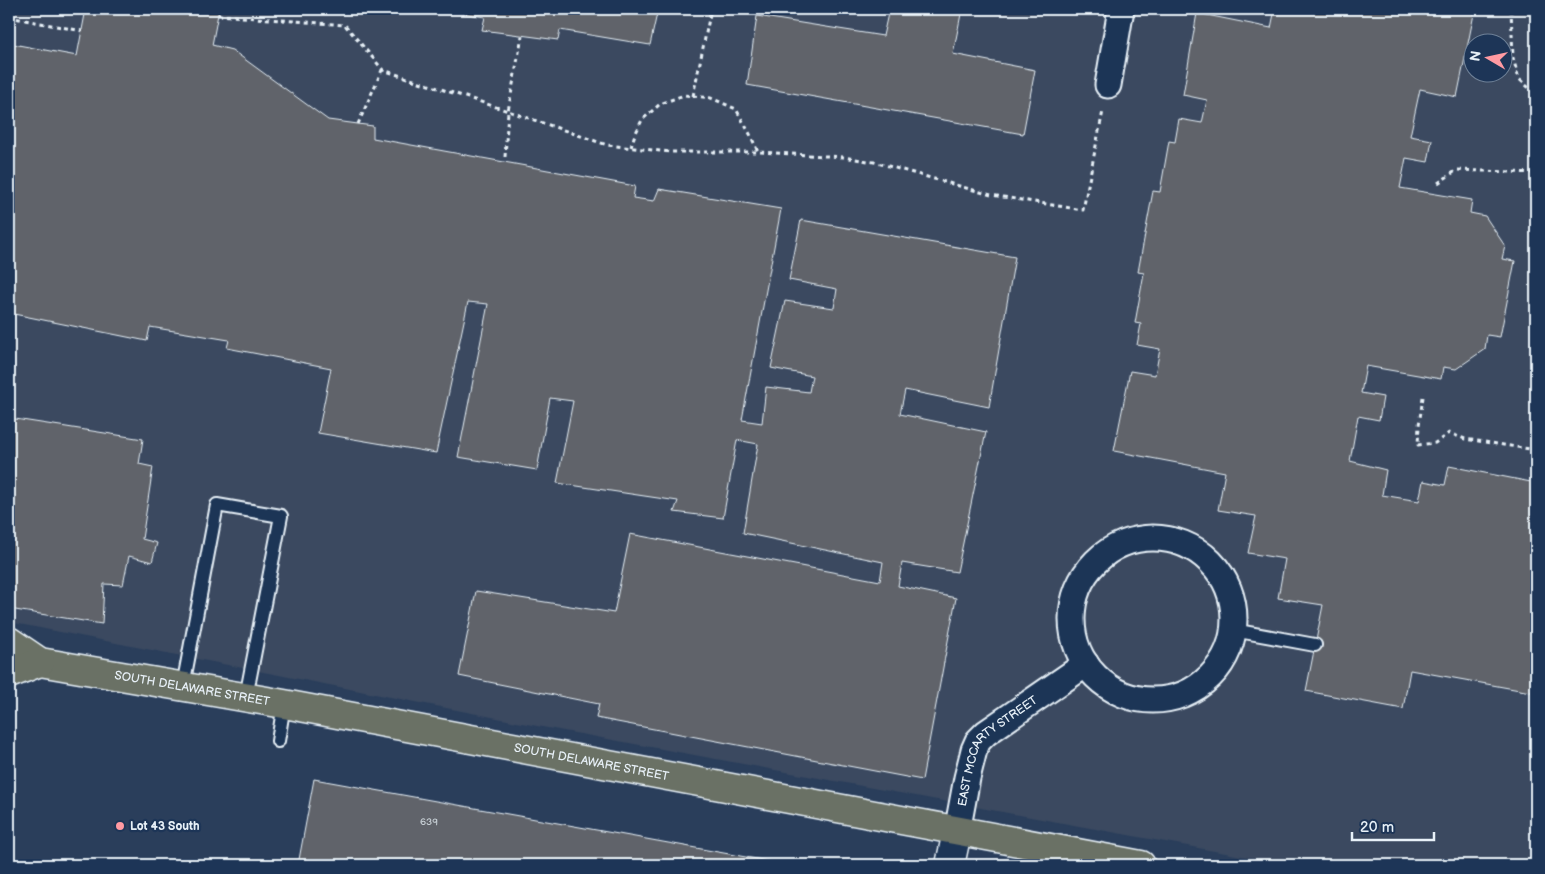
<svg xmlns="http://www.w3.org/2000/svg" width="1545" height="874" font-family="'Balsamiq Sans',sans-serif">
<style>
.built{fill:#3a4960;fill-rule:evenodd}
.building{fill:#60646a;stroke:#e8f1f8}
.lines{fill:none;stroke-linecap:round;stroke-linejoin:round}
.service-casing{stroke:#e8f1f8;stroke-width:16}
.minor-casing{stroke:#e8f1f8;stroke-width:29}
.secondary-casing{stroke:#e8f1f8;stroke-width:31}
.primary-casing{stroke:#e8f1f8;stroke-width:31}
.path{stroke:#e8f1f8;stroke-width:3;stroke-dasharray:4 4;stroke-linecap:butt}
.service{stroke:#1d3557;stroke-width:12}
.minor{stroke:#1d3557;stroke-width:25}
.secondary{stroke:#1d3557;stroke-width:28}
.primary{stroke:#6a7165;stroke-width:28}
.poi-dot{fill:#ff9aa2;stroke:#1d3557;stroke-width:2}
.labels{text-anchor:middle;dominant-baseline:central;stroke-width:4.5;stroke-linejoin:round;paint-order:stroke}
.number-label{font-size:10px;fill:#c6ced4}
.street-label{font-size:12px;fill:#e8f1f8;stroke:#1d3557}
.poi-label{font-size:12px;font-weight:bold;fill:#e8f1f8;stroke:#1d3557;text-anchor:start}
</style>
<rect width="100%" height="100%" fill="#2a3e5b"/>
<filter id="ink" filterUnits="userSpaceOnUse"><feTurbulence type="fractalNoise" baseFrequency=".02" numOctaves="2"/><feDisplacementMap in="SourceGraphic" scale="10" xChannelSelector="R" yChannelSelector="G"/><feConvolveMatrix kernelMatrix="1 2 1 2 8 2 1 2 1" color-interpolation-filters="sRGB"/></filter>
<g filter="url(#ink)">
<path class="built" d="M9,9H1536V865H1290L537,726L9,622ZM1472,42H1502V72H1472Z"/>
<path class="building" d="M86,9H219L212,45L232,50L328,120L373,126V138L635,186L633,198L654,201L659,189L781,209L742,420L762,423L766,387L809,392L812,376L771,368L785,301L834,308L837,289L789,280L801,220L1015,257L989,407L905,390L900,414L986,432L957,572L902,563L898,586L956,598L922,780L596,718L599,704L459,676L476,591L614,613L630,534L880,581L883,562L743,533L758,444L737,440L723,518L674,512L678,501L557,483L573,401L550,398L537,470L458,457L488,304L468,302L436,453L318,433L331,368L227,348L229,340L150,327L147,341L9,313V70L13,44L77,56Z
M437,9H658L650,45L560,30L558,40L482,30L485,17Z
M889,9H962L953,54L1035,70L1023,134L747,85L757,16L883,36Z
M1275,9H1475L1457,97L1420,89L1410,136L1432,140L1428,162L1406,158L1400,188L1472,200L1470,213L1485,216L1505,246L1502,259L1515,261L1500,337L1487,335L1485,349L1456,369L1443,367L1441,379L1366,366L1361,393L1383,397L1379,420L1358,416L1350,461L1386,470L1382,495L1419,501L1423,481L1445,485L1449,466L1536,483V693L1410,670L1403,709L1306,691L1323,605L1278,598L1285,559L1248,553L1256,516L1218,510L1225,472L1114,451L1130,371L1155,375L1160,349L1137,345L1141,324L1135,323L1144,273L1138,272L1153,191L1160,192L1169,141L1175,142L1179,119L1202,123L1207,100L1183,95L1197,13L1271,28Z
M9,418L143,439L139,464L153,467L142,539L157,543L152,562L129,556L123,585L104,584L102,624L9,609Z
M314,779L790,865H298Z"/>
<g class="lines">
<g class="service-casing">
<path id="service" d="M1233,630L1315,645
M183,686L217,505L281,516L246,697
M278,741L284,704"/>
</g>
<g class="minor-casing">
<g id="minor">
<path d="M1108,85L1121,9"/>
<circle cx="1153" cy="619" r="81"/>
<path id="s1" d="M957,832L967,778L974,750L978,741L986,733L1086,664"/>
</g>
</g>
<g class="secondary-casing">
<path id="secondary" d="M950,865L957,832"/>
</g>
<g class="primary-casing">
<g id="primary">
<path id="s2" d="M9,641L40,662L284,704L1141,865"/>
<path d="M9,674L40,662"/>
</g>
</g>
<path class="path" d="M1511,9L1513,58L1519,79L1536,94
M218,15L345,25L383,70L508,111L607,145L670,152H758L843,157L874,162L991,195L1083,210L1103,111
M9,17L82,31
M693,96L711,9
M358,124L382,70
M631,147L634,137L642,120L660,104L684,95L711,98L736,109L750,134L758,152
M505,157L508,111L522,36
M1438,183L1457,170L1536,173
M1423,397L1419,425L1418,445L1435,443L1449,433L1465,439L1536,450"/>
<use href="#service" class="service"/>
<use href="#minor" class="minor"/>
<use href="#secondary" class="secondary"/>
<use href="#primary" class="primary"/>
</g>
</g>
<circle class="poi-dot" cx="120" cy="826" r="5"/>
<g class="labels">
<g class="number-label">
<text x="429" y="822">639</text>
</g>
<g class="street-label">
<text stroke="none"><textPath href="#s2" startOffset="192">SOUTH DELAWARE STREET</textPath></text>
<text stroke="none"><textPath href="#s1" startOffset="96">EAST MCCARTY STREET</textPath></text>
<text stroke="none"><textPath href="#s2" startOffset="598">SOUTH DELAWARE STREET</textPath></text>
</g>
<g class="poi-label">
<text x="130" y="826">Lot 43 South</text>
</g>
</g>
<rect width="1545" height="874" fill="none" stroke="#1d3557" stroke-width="30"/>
<rect x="15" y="15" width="1515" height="844" fill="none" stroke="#e8f1f8" stroke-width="2" filter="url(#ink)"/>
<g transform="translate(1488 58) rotate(279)"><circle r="24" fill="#1d3557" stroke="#6e8097"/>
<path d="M0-4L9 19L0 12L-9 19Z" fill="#ff9aa2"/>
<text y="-8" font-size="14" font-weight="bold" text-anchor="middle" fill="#e8f1f8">N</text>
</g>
<path d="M1352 832v8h82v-8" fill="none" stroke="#e8f1f8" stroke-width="2.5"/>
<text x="1360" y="832" font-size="15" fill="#e8f1f8" stroke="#1d3557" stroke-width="4" paint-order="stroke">20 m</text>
</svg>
